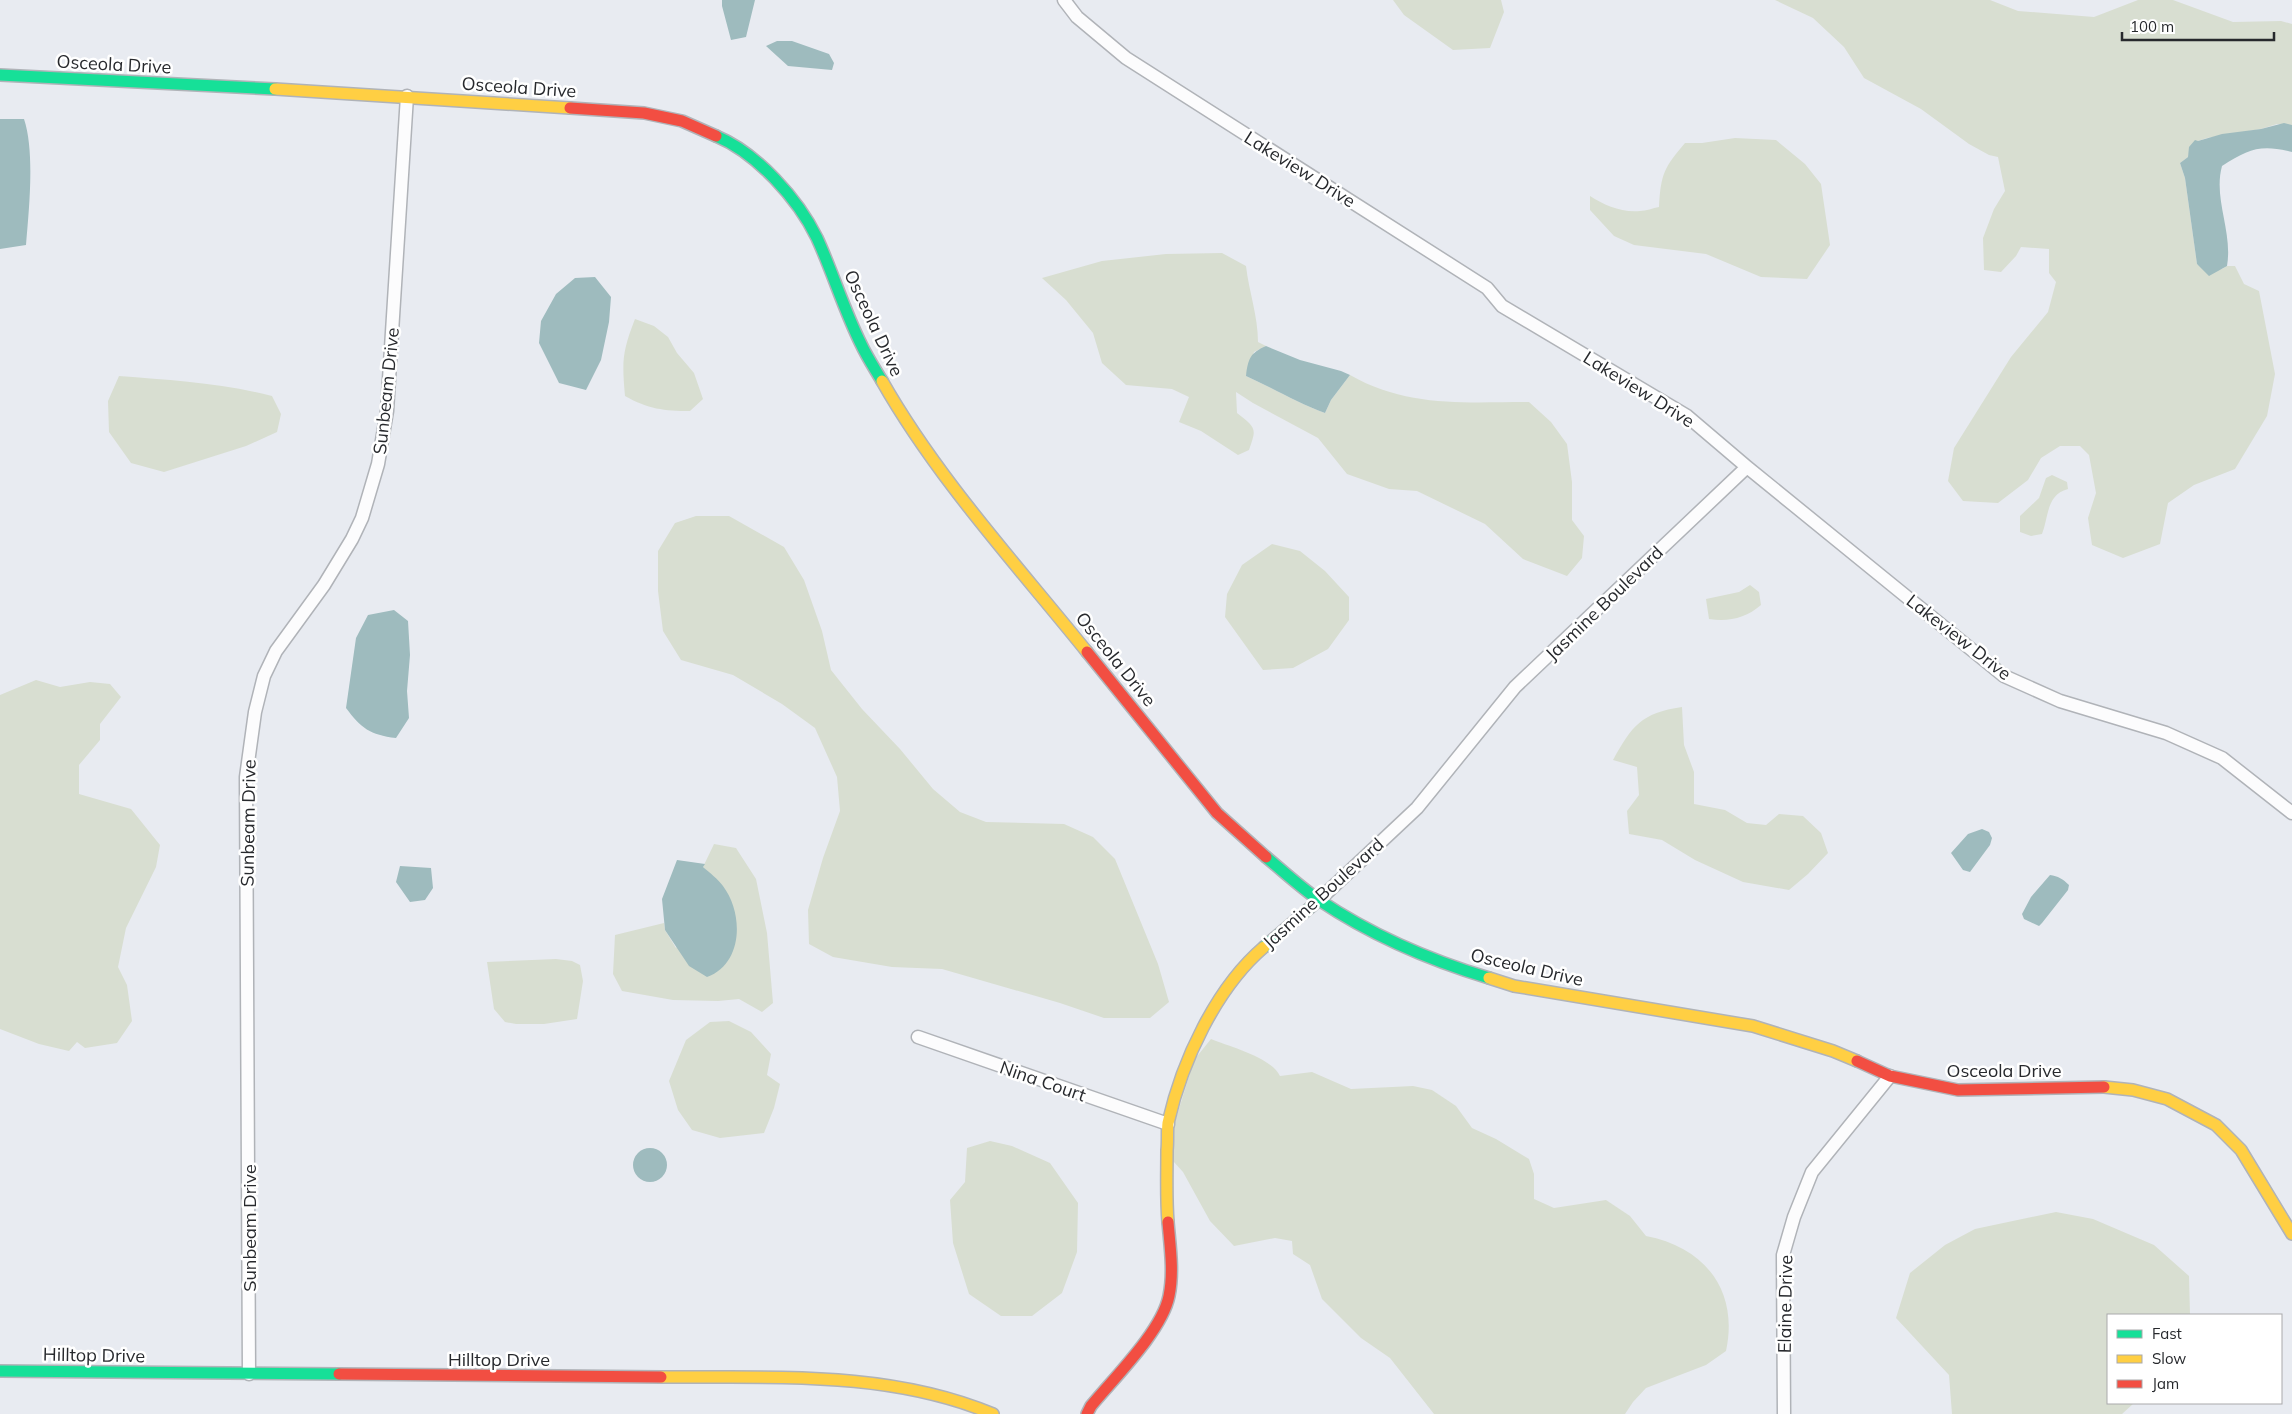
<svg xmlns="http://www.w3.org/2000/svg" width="2292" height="1414" font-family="Mulish,sans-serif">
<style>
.green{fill:#d8ded1}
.water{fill:#9ebbbe}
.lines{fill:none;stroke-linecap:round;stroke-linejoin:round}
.street-casing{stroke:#b0b3b8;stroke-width:15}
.fast-casing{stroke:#b0b3b8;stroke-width:14}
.slow-casing{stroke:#b0b3b8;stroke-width:14}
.jam-casing{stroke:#b0b3b8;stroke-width:14}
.street{stroke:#fcfcfd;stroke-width:12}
.fast{stroke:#16e098;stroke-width:11}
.slow{stroke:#ffcf43;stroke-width:11}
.jam{stroke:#f24e42;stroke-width:11}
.labels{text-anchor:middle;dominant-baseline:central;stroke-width:5;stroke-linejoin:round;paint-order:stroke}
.street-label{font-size:18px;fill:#27292d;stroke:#fff}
</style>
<rect width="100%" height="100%" fill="#e8ebf1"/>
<path class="green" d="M1393,0H1501L1504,12L1490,48L1453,50L1404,15Z
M1775,0H1990L2018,11L2094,17L2138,0H2173L2233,22L2281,21L2292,24V125L2277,124L2261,129L2207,138L2198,141L2190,150L2188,157L2180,163L2185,178L2197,264L2206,271L2222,269L2227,266H2235L2244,284L2259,291L2275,374L2267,416L2235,469L2194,485L2168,503L2160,544L2123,558L2092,545L2088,518L2096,493L2089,455L2080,446H2060L2041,458L2028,480L1998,503L1963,501L1948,481L1954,448L2011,357L2048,312L2056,282L2049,273V249L2021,247L2016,256L2001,272L1984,270L1983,238L1994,209L2005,191L1998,157L1989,155L1969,144L1921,109L1864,78L1844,47L1813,18Z
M1735,138L1776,140L1805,164L1821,184L1830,245L1807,279L1761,277L1706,254L1634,245L1614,236L1590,210V196C1604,205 1622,213 1640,211C1646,211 1653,208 1659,207C1661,173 1664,168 1685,143H1702Z
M1222,253L1246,266C1249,292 1258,316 1258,342L1266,346L1254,352L1246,376C1273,388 1297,403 1325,413L1331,400L1350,375C1408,408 1465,402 1529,402L1551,422L1567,444L1572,482V520L1584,536L1582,558L1567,576L1523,559L1485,524L1417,491L1389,489L1347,474L1318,438L1253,403L1236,392L1237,413C1256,428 1257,428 1249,450L1238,455L1201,431L1179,422L1189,397L1172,389L1126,385L1102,363L1093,333L1066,300L1042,278L1102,261L1166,254Z
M635,319L654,326L668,337L677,353L694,373L703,399L690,411C664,411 648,409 625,396C622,362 622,352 635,319Z
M119,376C170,380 222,383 272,396L281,414L277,432L246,446L164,472L131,463L109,432L108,401Z
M2052,475L2067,482L2068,489C2046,495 2049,516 2042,534L2031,536L2020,532V516L2039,498L2046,478Z
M696,516H729L784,547L804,580L822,631L831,670L862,709L900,749L933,789L960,812L986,822L1064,824L1093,837L1115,859L1158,964L1169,1002L1150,1018H1104L1060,1003L942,969L892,967L833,957L809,944L808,910L823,858L840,811L837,777L815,728L782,704L733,675L681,660L663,631L658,591V551L675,523Z
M1272,544L1300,551L1325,571L1349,597V620L1328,649L1293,668L1263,670L1225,617L1227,594L1242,565Z
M1750,585L1759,592L1761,605C1746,618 1729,622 1709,619L1706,599L1739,592Z
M36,680L60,687L90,682L110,684L121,697L100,724V740L79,765V794L131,809L160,845L156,867L126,928L118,967L127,985L132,1021L117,1043L85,1048L77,1042L69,1051L39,1044L0,1029V695Z
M1682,707L1684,745L1694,772V804L1725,810L1747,823L1766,825L1779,814L1803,816L1821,833L1828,853L1808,874L1789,890L1743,882L1695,860L1662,840L1629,834L1627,811L1639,795L1637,767L1613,760C1632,726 1641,713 1682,707Z
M714,844L736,848L756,879L767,933L773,1003L762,1012L739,999L718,1001L673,1000L622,991L613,974L615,935L664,923L665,930L676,948L723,887L703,867Z
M556,959L572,961L580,965L583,981L577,1019L544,1024H516L505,1022L494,1009L487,962Z
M729,1021L751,1032L771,1054L767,1075L780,1084L774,1108L764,1133L720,1138L692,1130L678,1110L669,1081L686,1040L710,1022Z
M1211,1039C1230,1047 1271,1057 1280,1076L1312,1072L1351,1089L1413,1086L1432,1090L1456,1106L1472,1128L1496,1139L1529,1159L1534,1174V1199L1554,1208L1606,1200L1630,1216L1646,1236C1705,1247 1739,1291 1726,1351L1706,1365L1646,1388L1633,1402L1625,1414H1434L1390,1358L1361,1338L1322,1299L1310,1265L1293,1254L1292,1241L1275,1238L1234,1246L1210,1221L1183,1172L1173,1161L1174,1125L1194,1060Z
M990,1141L1012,1146L1050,1163L1078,1203L1077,1252L1062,1293L1032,1316H1001L969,1294L953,1243L950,1200L965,1182L967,1148Z
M2056,1212L2093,1219L2154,1245L2189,1276L2190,1315H2108V1403H2134L2122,1414H1952L1949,1375L1896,1318L1910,1273L1945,1245L1975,1229Z"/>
<path class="water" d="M722,0H755L746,37L731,40L722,6Z
M777,41H792L829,54L834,63L832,70L788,66L766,46Z
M0,119H24C35,152 29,209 26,245L0,249Z
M2284,123L2292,125V152C2260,144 2249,149 2222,166C2213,199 2233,231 2227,266L2209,276L2197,264L2185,178L2180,163L2188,157L2189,147L2195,140L2198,141L2222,134L2261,129Z
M595,277L611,297L609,322L601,360L586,390L559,383L539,343L541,321L556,294L575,278Z
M1266,346L1300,360L1341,371L1350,375L1331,400L1325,413C1297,403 1273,388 1246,376C1248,359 1250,353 1266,346Z
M394,610L408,621L410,655L407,691L409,718L396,738C370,735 361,728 346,708L356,638L368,615Z
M1982,829L1989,832L1992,838L1990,845L1970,872L1963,870L1951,853L1968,834Z
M677,860L705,864L703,867C710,873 718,879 723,886C744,914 743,964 707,977L689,966L665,930L662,899Z
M400,866L431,868L433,888L425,900L410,902L396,882Z
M2050,875C2058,876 2063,879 2069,885L2068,890L2042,923L2039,926L2024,919L2022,914L2031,897Z
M633 1165a17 17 0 1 1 34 0a17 17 0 1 1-34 0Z"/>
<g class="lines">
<g class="street-casing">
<path id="street" d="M1064,0L1077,17L1126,58L1487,288L1502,306L1687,416L1747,467L2004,676L2060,701L2166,733L2222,758L2292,813
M1319,900L1417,808L1515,687L1747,467
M918,1037L1168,1124
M249,1374L246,777L255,712L264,676L276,651L324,585L352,539L362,518L378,464L387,411L407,96
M1784,1414L1783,1255L1794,1217L1812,1172L1890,1076"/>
</g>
<g class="fast-casing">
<path id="fast" d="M0,75L275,89
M716,136C757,153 798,199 817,238C833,273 844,310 861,344C867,357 875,369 882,381
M1266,857C1283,871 1300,887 1319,900C1371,935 1429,960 1489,978
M1264,947L1319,900
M0,1371L339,1374"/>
</g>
<g class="slow-casing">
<path id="slow" d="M275,89L570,108
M882,381C937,478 1017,565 1087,652
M1489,978L1514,986L1753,1026L1833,1051L1857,1061
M2104,1087L2133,1090L2167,1099L2216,1125L2241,1150L2292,1234
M1168,1222C1166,1198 1167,1174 1167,1150C1168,1141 1167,1131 1168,1123C1182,1061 1216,988 1264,947
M661,1377C773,1378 888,1370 993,1414"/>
</g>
<g class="jam-casing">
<path id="jam" d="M570,108L644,113L682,121L716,136
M1087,652L1217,813L1266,857
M1857,1061L1890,1076L1958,1090L2104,1087
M339,1374L661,1377
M1087,1414L1091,1406C1114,1378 1162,1331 1169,1296C1174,1272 1170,1246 1168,1222"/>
</g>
<use href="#street" class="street"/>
<use href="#fast" class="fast"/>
<use href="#slow" class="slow"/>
<use href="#jam" class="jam"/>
</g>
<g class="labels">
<g class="street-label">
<text transform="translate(114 64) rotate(3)">Osceola Drive</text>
<text transform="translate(519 87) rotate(4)">Osceola Drive</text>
<text transform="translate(1300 169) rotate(32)">Lakeview Drive</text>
<text transform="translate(874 323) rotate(65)">Osceola Drive</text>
<text transform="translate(1639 389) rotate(32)">Lakeview Drive</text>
<text transform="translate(386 391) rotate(-84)">Sunbeam Drive</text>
<text transform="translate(1604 603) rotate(-44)">Jasmine Boulevard</text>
<text transform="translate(1959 637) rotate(38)">Lakeview Drive</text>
<text transform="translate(1116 659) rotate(51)">Osceola Drive</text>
<text transform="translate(248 823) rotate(-89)">Sunbeam Drive</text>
<text transform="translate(1323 893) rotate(-42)">Jasmine Boulevard</text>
<text transform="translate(1527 967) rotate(13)">Osceola Drive</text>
<text x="2004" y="1070">Osceola Drive</text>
<text transform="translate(1043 1081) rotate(19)">Nina Court</text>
<text transform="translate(249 1228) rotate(-90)">Sunbeam Drive</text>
<text transform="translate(1785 1304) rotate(-89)">Elaine Drive</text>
<text transform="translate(94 1355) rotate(1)">Hilltop Drive</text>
<text x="499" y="1359">Hilltop Drive</text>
</g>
</g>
<rect x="2107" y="1314" width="175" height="90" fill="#ffffff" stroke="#a9a9ab"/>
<rect x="2117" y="1330" width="25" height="8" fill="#16e098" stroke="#a9a9ab"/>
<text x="2152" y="1339" font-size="15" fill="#27292d">Fast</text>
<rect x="2117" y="1355" width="25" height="8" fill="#ffcf43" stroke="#a9a9ab"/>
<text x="2152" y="1364" font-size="15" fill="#27292d">Slow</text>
<rect x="2117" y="1380" width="25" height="8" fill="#f24e42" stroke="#a9a9ab"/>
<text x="2152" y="1389" font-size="15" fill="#27292d">Jam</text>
<path d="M2122 32v8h152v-8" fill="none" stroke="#27292d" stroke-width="2.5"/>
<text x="2130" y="32" font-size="15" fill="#27292d" stroke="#ffffff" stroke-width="4" paint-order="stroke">100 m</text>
</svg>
